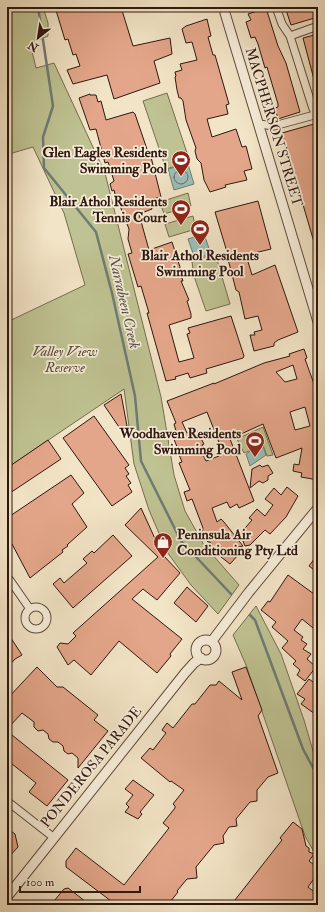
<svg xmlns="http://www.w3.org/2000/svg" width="325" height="912" font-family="'IM FELL Double Pica',serif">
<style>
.green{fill:#bfc292;stroke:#766c50}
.water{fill:#9bbeb8;stroke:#6f7b74}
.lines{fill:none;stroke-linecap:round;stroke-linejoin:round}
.shore{stroke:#646a63;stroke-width:1}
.stream{stroke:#6f7b74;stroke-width:2.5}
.building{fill:#e4a68a;stroke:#2e170e;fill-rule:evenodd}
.minor-casing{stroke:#5f4a3c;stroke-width:9}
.tertiary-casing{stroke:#5f4a3c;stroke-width:11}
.minor{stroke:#f7edda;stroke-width:7}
.tertiary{stroke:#f7edda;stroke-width:9}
.labels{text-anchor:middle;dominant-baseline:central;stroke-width:3.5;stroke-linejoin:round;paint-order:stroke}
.street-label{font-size:14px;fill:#2e170e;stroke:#f7edda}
.poi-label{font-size:14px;font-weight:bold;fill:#2e170e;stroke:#f7edda;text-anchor:end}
.park-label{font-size:14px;font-style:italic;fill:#5a4a36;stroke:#f7edda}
.water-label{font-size:15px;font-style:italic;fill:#54514a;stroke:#f7edda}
</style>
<rect width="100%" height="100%" fill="#f2e4c6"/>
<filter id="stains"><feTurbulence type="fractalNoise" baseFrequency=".005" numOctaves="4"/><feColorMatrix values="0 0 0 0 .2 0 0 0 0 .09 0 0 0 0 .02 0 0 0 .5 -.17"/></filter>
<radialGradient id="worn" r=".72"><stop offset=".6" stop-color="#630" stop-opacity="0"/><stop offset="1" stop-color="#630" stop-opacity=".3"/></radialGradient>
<path class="green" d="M7,7H43L48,23V36L36,41L31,47L36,68L54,63L105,173L161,397L174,475L185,511L204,545L239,585L218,614L191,585L167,552L149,510L134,464L124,389L7,468V322L85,285L64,213L33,147L9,154L7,146Z
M167,93L190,162L166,169L143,101Z
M188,193L191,206L164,214L160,202Z
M193,216L196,229L169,237L165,224Z
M215,253L230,304L206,311L194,276L192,262Z
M263,427L273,455L267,456L263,445L244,453L237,439Z
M256,606L281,654L304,720L318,768V859L305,836L246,665L233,635Z"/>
<path class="water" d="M188,164L194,184L174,190L168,169Z
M204,234L211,254L195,259L188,239Z
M258,446H263L266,455L250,466L246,454Z"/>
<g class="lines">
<path class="shore" d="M174 177a7 7 0 1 1 14 0a7 7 0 1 1-14 0Z"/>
<path class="stream" d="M38,7L53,106L43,137L44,168L96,232L112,293L135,396L141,461L181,541L231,594
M250,615L255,620L303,749L318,777"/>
</g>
<path class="building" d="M55,7H121L133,46L170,38L172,54L154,61L160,83L114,99L107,75L73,84L67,70L80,66L76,54L73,55L68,39L65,40Z
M285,7H318V17L291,25Z
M266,8L278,46L286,63L300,112L278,119L275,108L278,107V104L267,67L265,68L258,44L255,37L251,38L246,22L251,20L248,14Z
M207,19L211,36L208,37L213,55H215L229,104L226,105L228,114L207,119L212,137L236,129L242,147L246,146L252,169L244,171L247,180L225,185L226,187L210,192L204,180L201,163L197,159L195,151L196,148L186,120L183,101L181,98H179L177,90L175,77L176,76L175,72L182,70L180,64L197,60L192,42L186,43L182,29L186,26Z
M318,34V87H316L303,38Z
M90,94V95H96L98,102L101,101L106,120L133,112L135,114L150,158L151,157L161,197L149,200L152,209L139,214L149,250L172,242L180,267L179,270L183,281H181L189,300L187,301L191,314V318L169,325L179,362L194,358L187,334L190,333L188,328L231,316L244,356L243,358L206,369L207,373L190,378L188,373L175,377L176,379L166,381L147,313H149L141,286L138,287L128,254L132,253L128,239L129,229L120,206H118L114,190L112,191L110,184L114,181L108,162L105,163L96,129L90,130L79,98Z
M314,124L318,136V186L315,187L318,201V248L316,249L282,133Z
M258,201L271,249L246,255L252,275L275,265L298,332L278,340L274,343V346L254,351L250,335H255L254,332L262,330L258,316L245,319L239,292L236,290L229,263L224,253L227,252L215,212Z
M304,349L307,358L305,359L318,395V480L301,477L302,473L293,471L294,464L299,465L302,448L276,458L263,424L230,439L254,501L239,508L237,504L230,508L227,502L212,508L217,522L221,519L224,522L243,546L234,548L240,553L230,564L216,553L210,542H208L202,534L203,528L192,499L187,501L184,492L190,490L179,463L182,462L178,452H179L172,434L176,431L174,424L176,423L167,401L214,383V384L264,363L290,356L289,354ZM293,365L297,379L285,382L276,372ZM305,407L310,426L295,430L290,412ZM207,412L222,450L217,452L219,456L206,461L200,449L203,448L202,445L204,444L196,429L187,433L182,422Z
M121,394L127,426L121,430L104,405Z
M94,416L129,465L125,468L129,474L126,476L131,483L128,485L132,492L112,506L63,438Z
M48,440L61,459L7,495V468Z
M260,465L262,467L268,465L273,473L268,476V480L263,483L259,481L250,488L252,469Z
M71,475L84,493L72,504L87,527L67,545L68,546L62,550L63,552L30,578L12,544L7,545V518Z
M287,487L298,496L286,517L270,534L265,530L250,545L245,546L240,534L252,520L249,518L257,509L265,516L273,505L265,499L274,488L281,495Z
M141,508L162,554L180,573L157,600L143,589L132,599L182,639L170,654L171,656L157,673L119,641L91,675L74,660L68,665L57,647L60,643L68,644L76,636L73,633L158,557L125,525Z
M113,535L132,556L73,608L53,584L60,578L64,583L87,563L83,559L92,551L94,553Z
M318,554V573L309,566Z
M288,575L314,594L318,589V632L302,619L294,630L303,637L301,640L307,644L303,649L311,654L307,659L316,667L305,681L297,675L300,670L293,664L296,661L282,648L288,641L272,627L276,622L261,610L268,601L270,602Z
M187,587L208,606L196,622L174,603Z
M7,632L22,655L15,659L7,668Z
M37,667L57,687H63L98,715L94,720L108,731L78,768V758L72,753L68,754L64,751L63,746L58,742H53L49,739L48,734L43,730L38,731L34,727V722L22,713L7,729V699Z
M246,667L262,710L258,716L278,773L268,777L257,790V801L250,802L236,819L237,826L229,827L223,836L224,843L214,845L196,867L197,878L187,879L177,891L178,892L170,902V905H108L111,901L66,867V861L76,848L124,885L169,828L163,823L175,808V806L173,804L184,790L171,781L170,782L141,758L150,748L153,750L166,733L162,730L167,723L173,728L192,704H195L210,685H216L219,681L242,700L232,672Z
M309,679L317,685L313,691L318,694V711L315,714L301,704L305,699L297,694Z
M7,731L68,780L47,806L29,792L36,783L7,760Z
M133,780L154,795L140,812L142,814L138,819L125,812L129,807L126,804L133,795L125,789Z
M293,822L302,829L306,846L309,848V852L314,854L309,861L318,868V873L308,887L318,895V905H231L282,840L280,838Z
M7,828L15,834L18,847L7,859Z
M68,888L90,905H55L54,901L64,889Z"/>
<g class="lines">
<g class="minor-casing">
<path id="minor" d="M276,7L282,24L290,36
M313,109L290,36L318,26
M259,124L274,126L318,114
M7,576L30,609
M25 618a11 11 0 1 1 22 0a11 11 0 1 1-22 0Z
M7,801L53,837"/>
</g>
<g class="tertiary-casing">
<path id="tertiary" d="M225,9V13L318,322
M196 650a10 10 0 1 1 20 0a10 10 0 1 1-20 0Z
M212,641L249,592L318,508
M7,897L185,673L194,663L201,658"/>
</g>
<use href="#minor" class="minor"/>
<use href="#tertiary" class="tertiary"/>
</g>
<defs>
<g id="stadium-pin" transform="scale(1)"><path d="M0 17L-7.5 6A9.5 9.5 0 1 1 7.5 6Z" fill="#8f2418" stroke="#f7edda"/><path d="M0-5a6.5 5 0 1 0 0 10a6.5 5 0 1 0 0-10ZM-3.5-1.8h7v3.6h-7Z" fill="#fff"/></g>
<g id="shop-pin" transform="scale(1)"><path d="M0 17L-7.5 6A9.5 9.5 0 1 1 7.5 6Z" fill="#8f2418" stroke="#f7edda"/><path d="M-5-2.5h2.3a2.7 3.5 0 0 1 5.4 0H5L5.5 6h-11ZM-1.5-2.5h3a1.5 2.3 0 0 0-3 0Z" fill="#fff"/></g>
</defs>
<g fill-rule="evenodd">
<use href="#stadium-pin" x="181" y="160"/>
<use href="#stadium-pin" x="181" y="209"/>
<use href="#stadium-pin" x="200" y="229"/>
<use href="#stadium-pin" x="255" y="441"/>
<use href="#shop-pin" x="163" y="542"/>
</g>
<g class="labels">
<g class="street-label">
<text transform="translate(274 127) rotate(73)">MACPHERSON STREET</text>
<text transform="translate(91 767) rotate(-51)">PONDEROSA PARADE</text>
</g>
<g class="poi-label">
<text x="167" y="152">Glen Eagles Residents<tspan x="167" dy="16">Swimming Pool</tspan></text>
<text x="167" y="201">Blair Athol Residents<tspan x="167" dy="16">Tennis Court</tspan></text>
<text x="200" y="255" text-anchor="middle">Blair Athol Residents<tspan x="200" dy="16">Swimming Pool</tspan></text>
<text x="241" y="433">Woodhaven Residents<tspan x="241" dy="16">Swimming Pool</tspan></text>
<text x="177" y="534" text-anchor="start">Peninsula Air<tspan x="177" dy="16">Conditioning Pty Ltd</tspan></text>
</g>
<g class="park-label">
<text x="65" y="351">Valley View<tspan x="65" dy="16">Reserve</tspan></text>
</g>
<g class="water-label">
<text transform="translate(124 302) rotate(77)">Narrabeen Creek</text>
</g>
</g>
<rect width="325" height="912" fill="none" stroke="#f2e4c6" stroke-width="24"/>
<rect x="8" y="8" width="309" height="896" fill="none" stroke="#2e170e" stroke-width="2"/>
<rect x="12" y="12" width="301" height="888" fill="none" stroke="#2e170e"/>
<g transform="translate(38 38) rotate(210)" stroke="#f7edda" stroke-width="3" paint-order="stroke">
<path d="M0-3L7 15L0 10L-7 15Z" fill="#2e170e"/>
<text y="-6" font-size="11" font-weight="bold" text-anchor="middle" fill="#2e170e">N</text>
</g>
<path d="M20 886v6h120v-6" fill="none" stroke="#2e170e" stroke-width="2"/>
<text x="26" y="886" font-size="12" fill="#2e170e" stroke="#f7edda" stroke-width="3" paint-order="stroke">100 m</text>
<rect width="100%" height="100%" filter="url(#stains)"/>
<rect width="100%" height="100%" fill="url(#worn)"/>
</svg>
